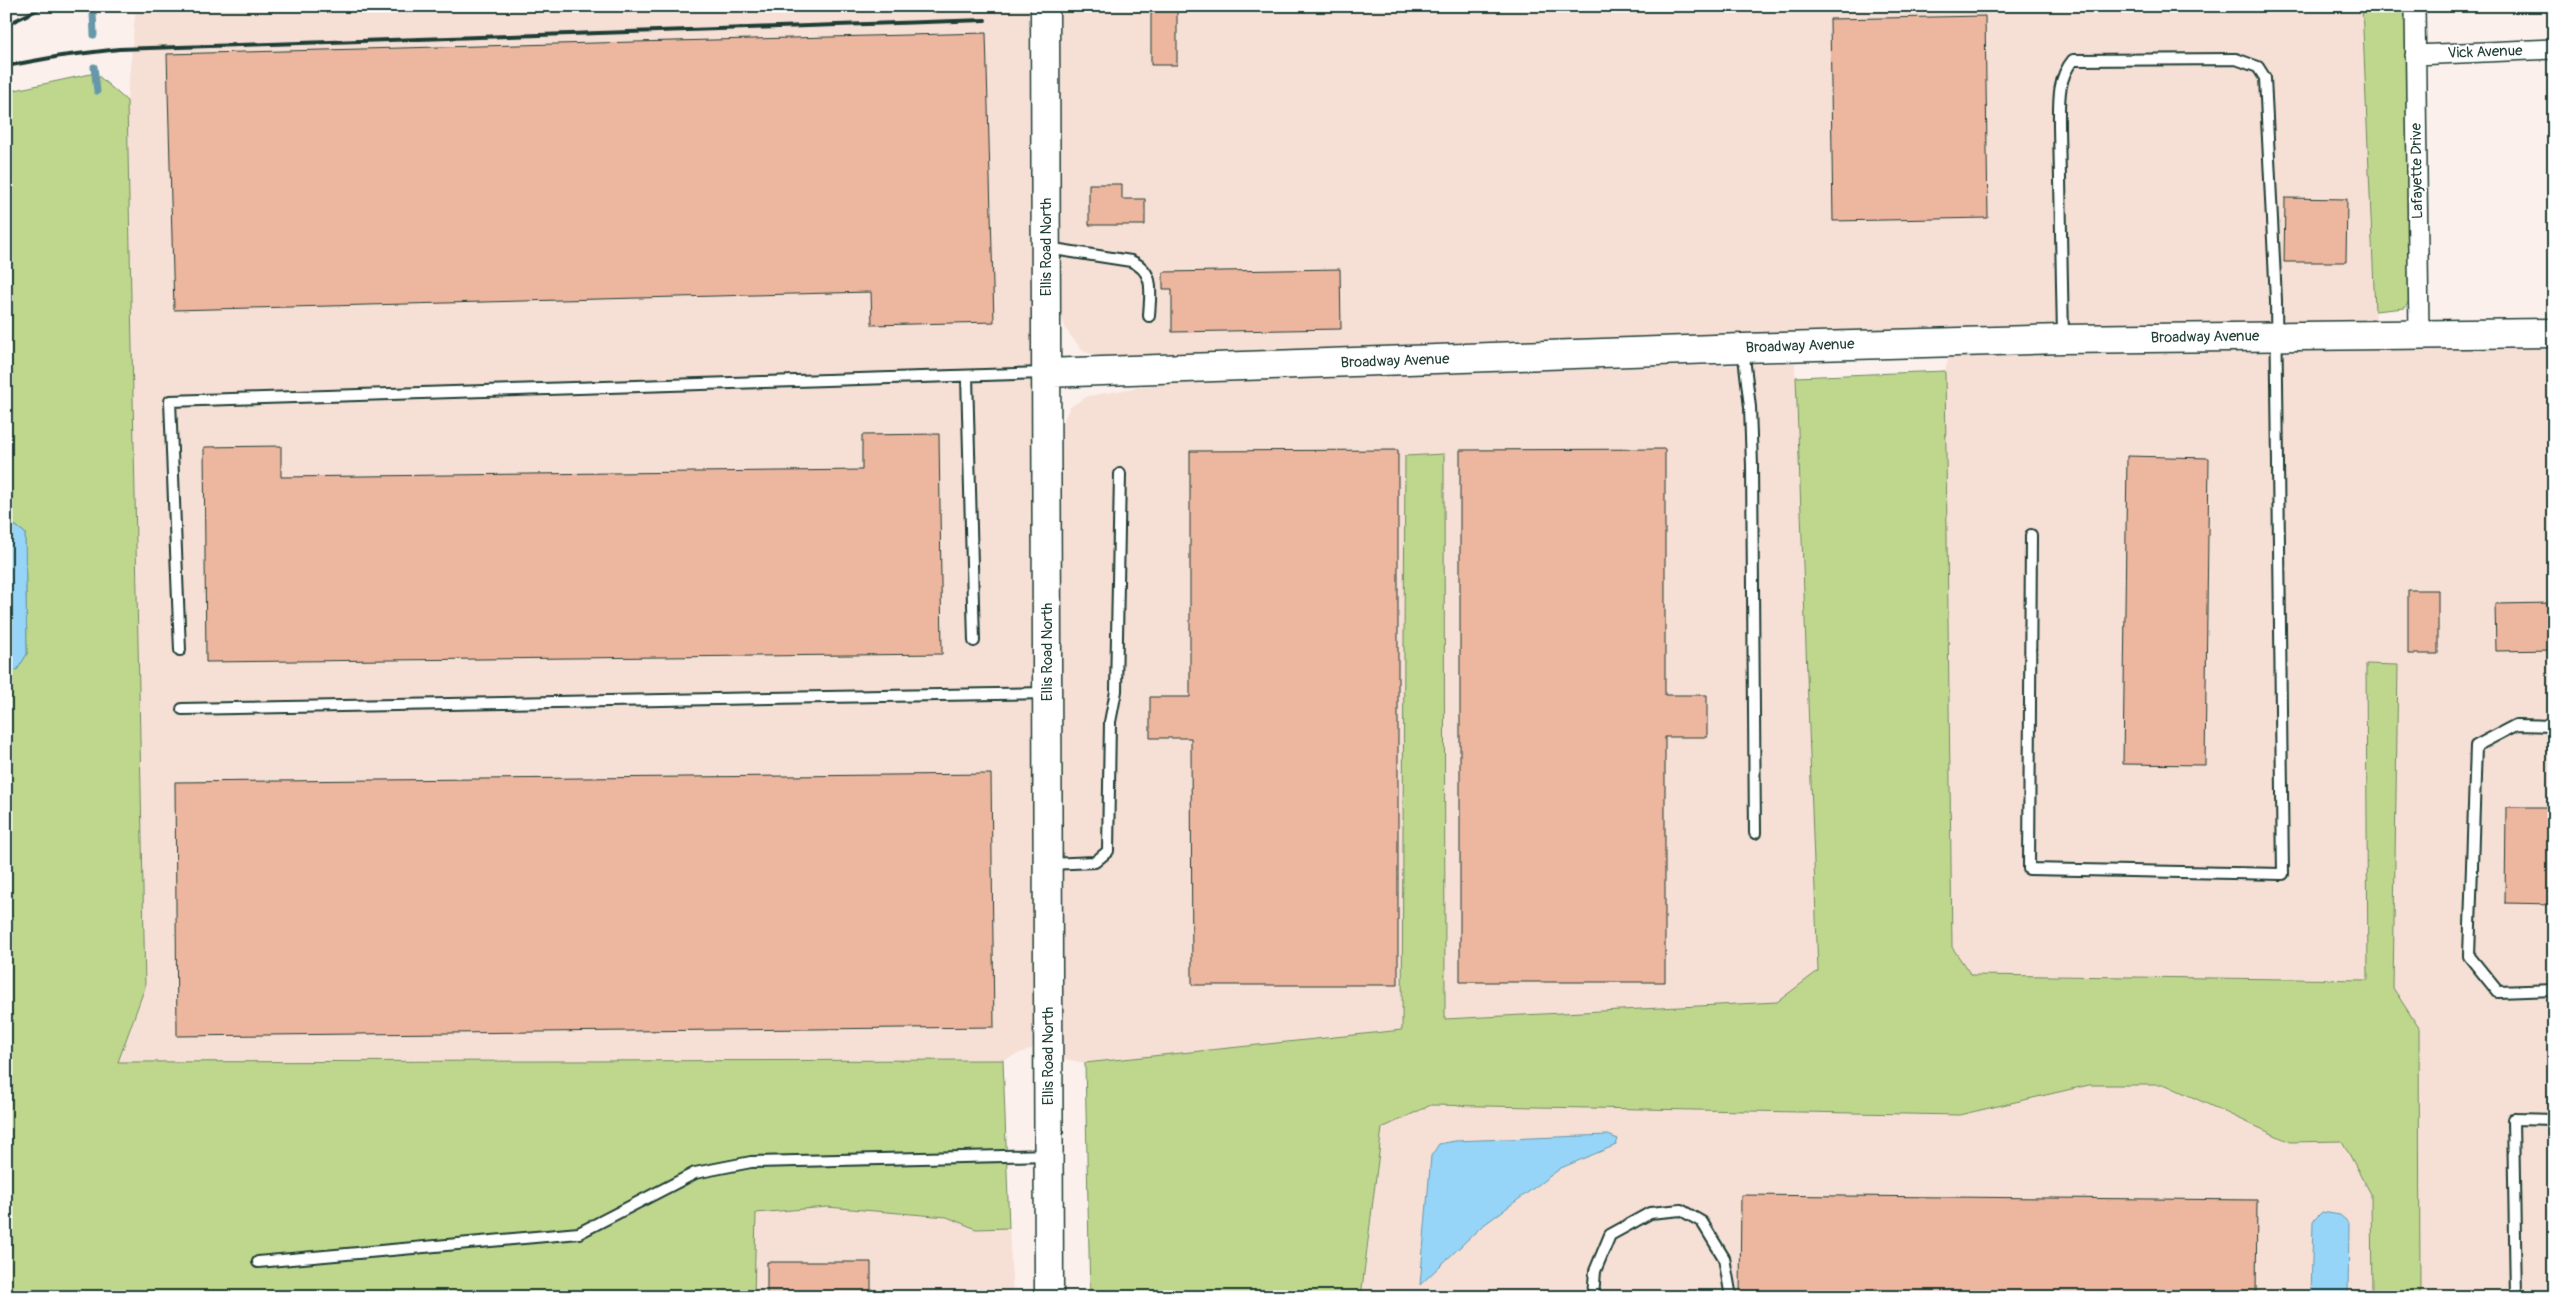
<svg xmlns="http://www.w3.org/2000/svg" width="2560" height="1303" font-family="Pangolin,sans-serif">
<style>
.built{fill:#f6dfd5;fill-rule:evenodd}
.green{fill:#bfd78d;stroke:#6f8a60}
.water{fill:#96d5f8;stroke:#6698aa}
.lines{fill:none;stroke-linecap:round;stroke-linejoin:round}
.stream{stroke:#6698aa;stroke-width:7}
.building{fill:#ecb69f;stroke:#1f3d34}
.lane-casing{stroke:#1f3d34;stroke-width:14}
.street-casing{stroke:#1f3d34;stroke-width:22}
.secondary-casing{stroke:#1f3d34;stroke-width:31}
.lane{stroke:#fff;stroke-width:10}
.street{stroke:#fff;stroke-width:19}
.secondary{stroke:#fff;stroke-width:28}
.rail{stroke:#1f3d34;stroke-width:4}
.labels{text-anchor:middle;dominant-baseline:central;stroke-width:4;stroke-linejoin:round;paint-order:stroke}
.street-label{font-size:15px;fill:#1f3d34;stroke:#fff}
</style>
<rect width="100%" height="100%" fill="#fbf0ec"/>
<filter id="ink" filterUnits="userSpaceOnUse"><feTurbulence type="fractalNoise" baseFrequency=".02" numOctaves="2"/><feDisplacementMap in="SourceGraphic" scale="10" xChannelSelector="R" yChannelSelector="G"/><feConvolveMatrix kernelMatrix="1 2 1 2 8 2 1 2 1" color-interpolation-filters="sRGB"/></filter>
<g filter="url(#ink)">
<path class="built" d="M136,6H1029L1035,1047L1003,1060L118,1063L145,987L127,101Z
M1058,6H2362L2376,326L1103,358L1083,351L1066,330L1061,314Z
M2554,344V1297H2420L2419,1029L2393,988L2397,665L2366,664L2369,981L1971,975L1952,947L1945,371L1949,357Z
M1795,363L1818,972L1777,1002L1445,1019L1444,454L1405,456L1402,1030L1085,1063L1060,1058L1057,434L1070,407L1088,396L1176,381Z
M2089,1085H2166L2290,1142L2342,1141L2371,1194L2372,1297H2348L2349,1223L2313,1221L2311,1297H1362L1382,1128L1431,1105L1959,1115ZM1616,1145L1561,1168L1481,1227L1420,1284L1425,1217Z
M827,1207L947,1217L976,1229L1009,1228L1013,1297H754L756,1213Z"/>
<path class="green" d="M2362,6H2405L2412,295L2405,308L2375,311Z
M95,73L127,101L145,987L118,1062L1003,1060L1009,1228L976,1229L947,1217L827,1207L756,1213L754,1297H6V671L17,670L27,654L25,533L16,526H6V92Z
M1945,371L1952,947L1971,975L2368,980L2366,664L2398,665L2393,988L2419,1028L2420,1297H2372L2371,1194L2342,1141L2290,1142L2166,1085H2089L1959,1115L1431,1105L1382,1128L1361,1297H1090L1085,1063L1402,1030L1405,456L1444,454L1445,1019L1777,1002L1818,971L1796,377Z"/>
<path class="water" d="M6,526H16L25,533L27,654L17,670L6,671Z
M1608,1135L1618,1139L1616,1145L1561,1168L1481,1227L1420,1285L1431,1156L1439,1144L1455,1141Z
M2322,1212L2340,1215L2349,1223L2348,1297H2311L2313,1221Z"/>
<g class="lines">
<path class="stream" d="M93,12L94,35
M94,67L97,91"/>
</g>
<path class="building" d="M1151,6H1177V65H1151Z
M1985,16L1988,218L1833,221L1830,19Z
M986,33L994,322L872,325L871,292L174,310L167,54Z
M1089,184H1122V199H1145V225H1089Z
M2285,198L2347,199L2346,262H2284Z
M1340,269L1341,329L1172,332V289H1163V272Z
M939,434L942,654L206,662L204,447L281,446V477L862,470V435Z
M1665,449V695H1707V737H1665V982H1460V450Z
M1398,450V985H1192L1191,738H1150V697H1190V451Z
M2127,456L2209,458L2205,765L2123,764Z
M2408,590H2438V654H2408Z
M2554,603V650L2496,651L2495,604Z
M991,774L994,1027L177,1036L175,782Z
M2506,807H2554V904L2505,903Z
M1741,1195L2257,1200L2256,1297H1740Z
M767,1262H871V1297H767Z"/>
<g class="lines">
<g class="lane-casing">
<path id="lane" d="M1047,248L1131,261C1156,272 1150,293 1149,316
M1743,349L1750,407L1752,466L1755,833
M967,376L974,641
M2031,535L2029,869L2283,874L2276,300L2265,78L2258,67L2236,59L2073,60C2057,79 2059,103 2059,127L2063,337
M180,650L170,401L1045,373
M182,709L1046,693
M2554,726L2516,725L2476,746L2469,956L2498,992L2554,990
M1049,864L1095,862L1108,851L1110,722L1116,691L1120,474
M258,1262L579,1233L695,1173L751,1162L1048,1155
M1593,1297L1595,1271L1610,1235L1650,1213L1681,1210L1702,1222L1724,1258L1731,1297
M2516,1297L2513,1119L2554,1120"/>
</g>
<g class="street-casing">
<path id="street" d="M2415,6L2419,335
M2415,55L2554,49"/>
</g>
<g class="secondary-casing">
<path id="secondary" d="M1045,6L1049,1297
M1046,373L1743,348L2063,339L2554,333"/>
</g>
<use href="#lane" class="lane"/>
<use href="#street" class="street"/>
<use href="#secondary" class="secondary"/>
<path class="rail" d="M6,25L45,6
M6,66L61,56L119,49L985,20"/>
</g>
</g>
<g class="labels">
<g class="street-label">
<text transform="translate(2485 52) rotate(-2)">Vick Avenue</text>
<text transform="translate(2417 171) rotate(-91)">Lafayette Drive</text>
<text transform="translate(1046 247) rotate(-90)">Ellis Road North</text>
<text transform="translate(2205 337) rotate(-1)">Broadway Avenue</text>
<text transform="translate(1800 346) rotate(-2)">Broadway Avenue</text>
<text transform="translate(1395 361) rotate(-2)">Broadway Avenue</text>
<text transform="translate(1047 652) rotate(-90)">Ellis Road North</text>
<text transform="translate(1048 1056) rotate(-90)">Ellis Road North</text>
</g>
</g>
<rect width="2560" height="1303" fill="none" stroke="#fff" stroke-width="25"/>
<rect x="12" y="12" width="2535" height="1278" fill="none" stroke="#1f3d34" stroke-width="2" filter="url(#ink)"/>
</svg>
